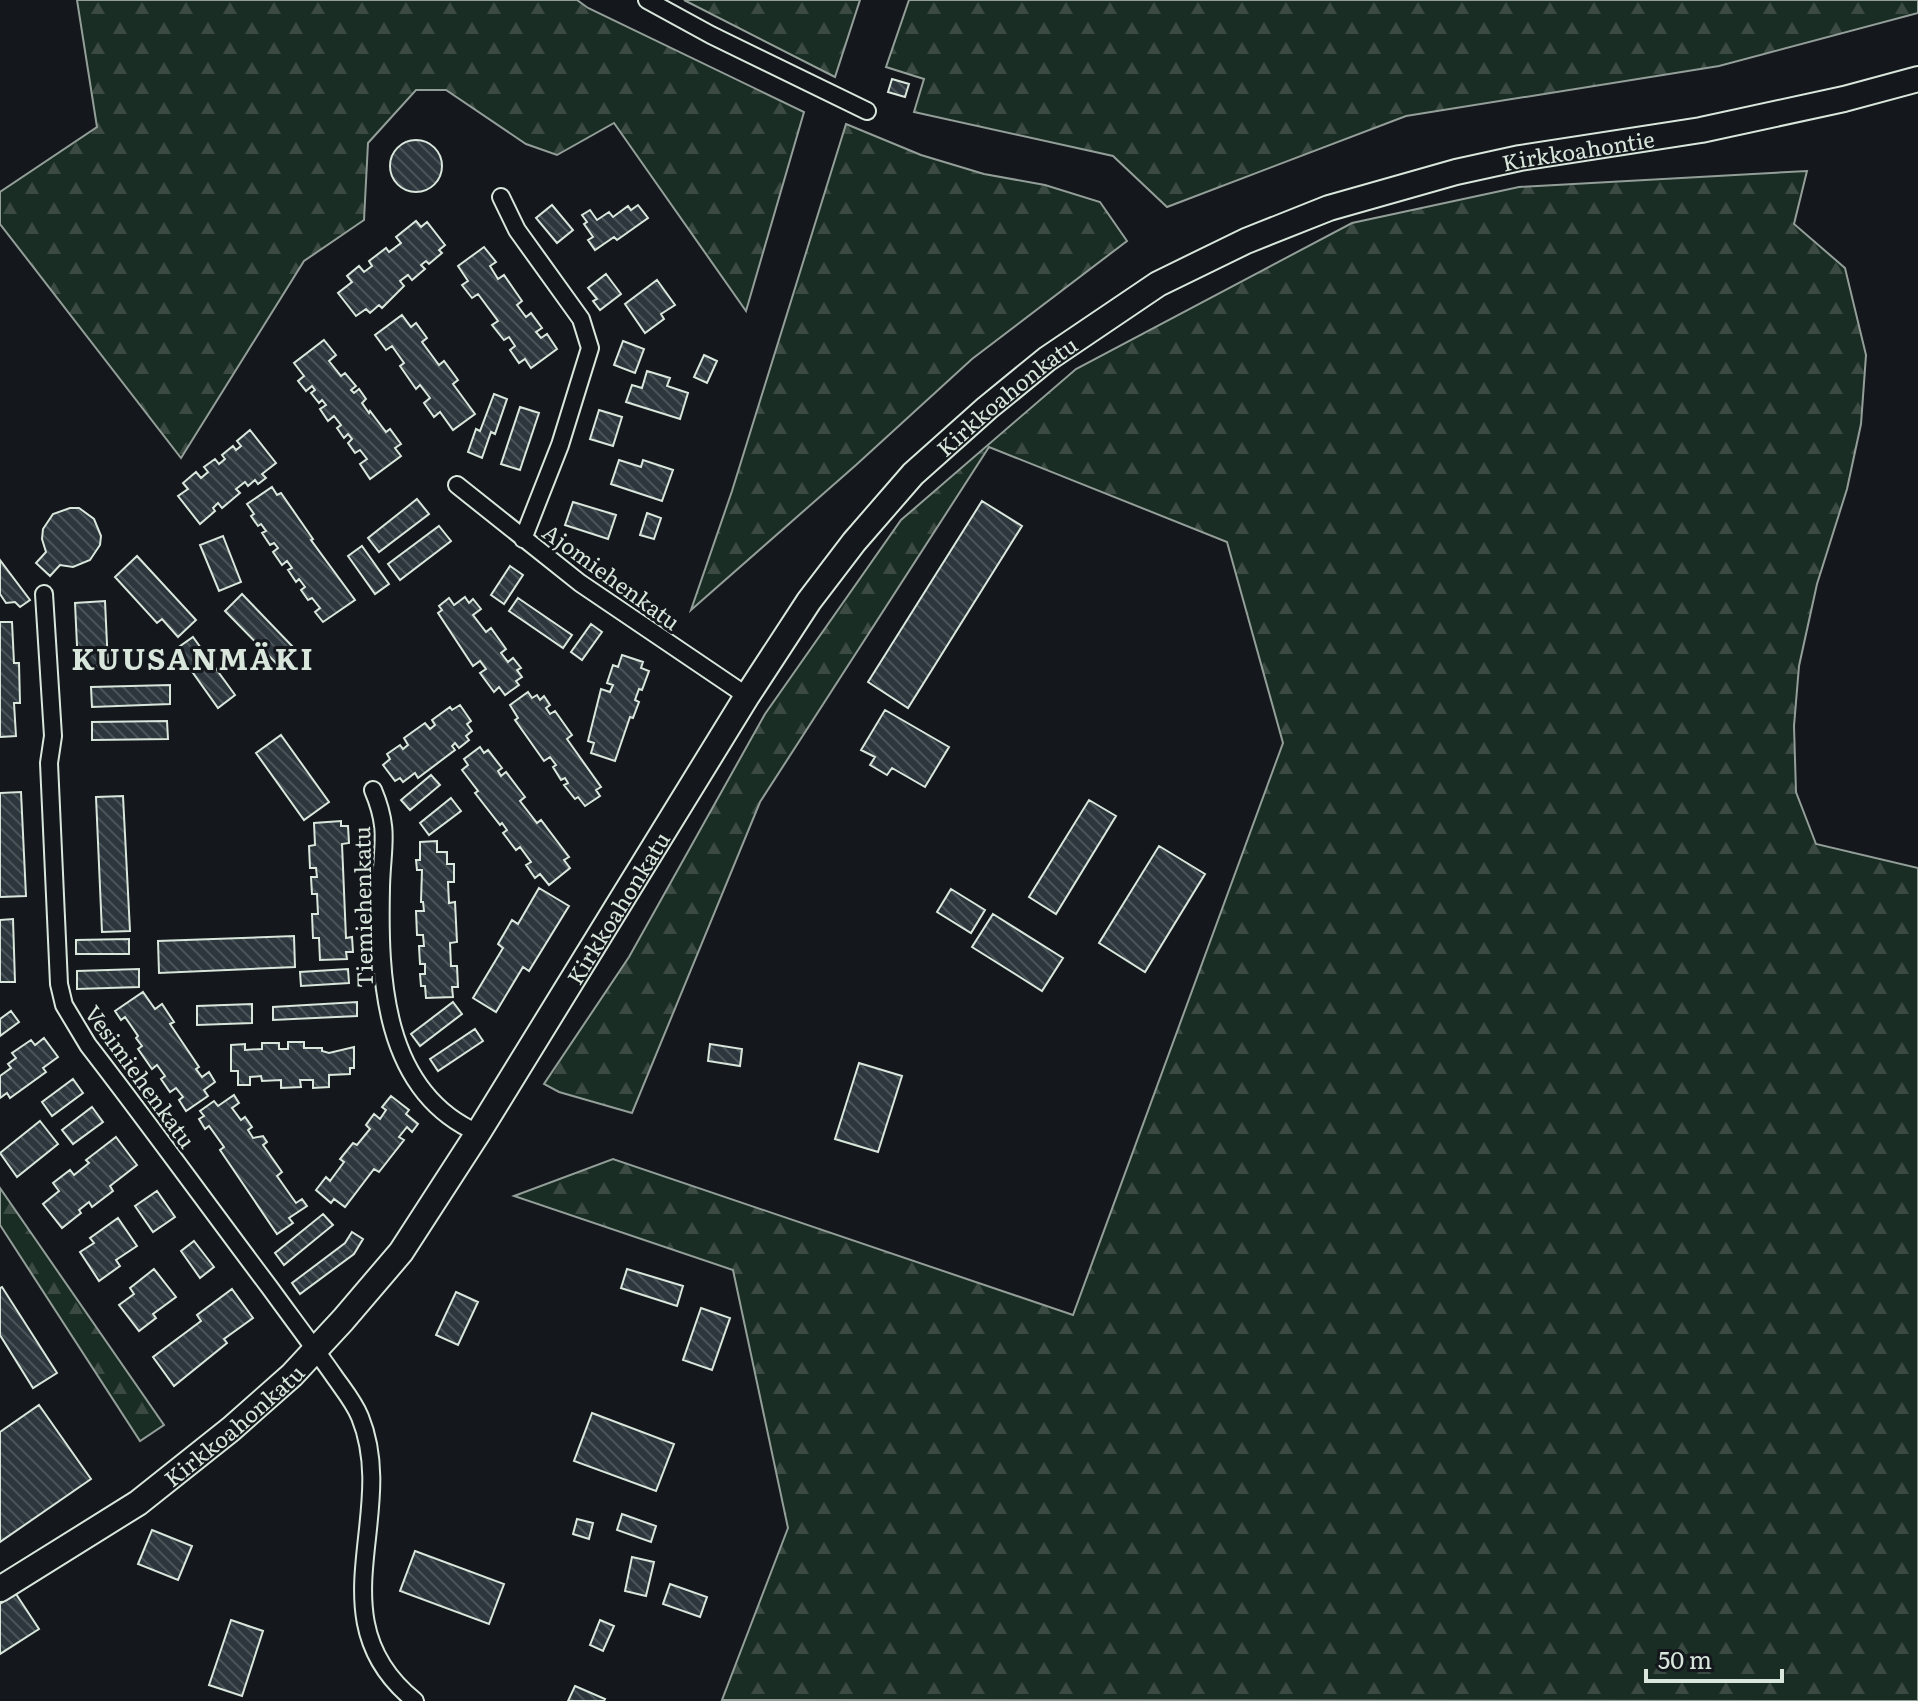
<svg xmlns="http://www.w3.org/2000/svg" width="1918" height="1701" font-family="Literata,serif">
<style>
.forest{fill:url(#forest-firs);stroke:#939e99;stroke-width:2}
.building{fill:url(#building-back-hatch);stroke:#d8e6dc;stroke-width:2}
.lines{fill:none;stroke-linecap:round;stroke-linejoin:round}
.street-casing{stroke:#d8e6dc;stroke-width:20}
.secondary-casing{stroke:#d8e6dc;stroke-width:28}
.street{stroke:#14181c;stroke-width:16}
.secondary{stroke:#14181c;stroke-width:24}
.labels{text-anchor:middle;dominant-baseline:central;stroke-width:6;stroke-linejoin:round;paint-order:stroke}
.street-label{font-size:22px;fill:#d8e6dc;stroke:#14181c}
.district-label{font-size:30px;font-weight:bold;letter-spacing:2px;fill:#d8e6dc;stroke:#14181c}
</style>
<defs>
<pattern id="forest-firs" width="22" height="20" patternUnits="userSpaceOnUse" patternTransform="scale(2)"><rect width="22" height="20" fill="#1a2d24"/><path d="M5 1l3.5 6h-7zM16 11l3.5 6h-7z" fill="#3b4b43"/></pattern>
<pattern id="building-back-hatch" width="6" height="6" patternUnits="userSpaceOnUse" patternTransform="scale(2)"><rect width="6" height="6" fill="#2c363c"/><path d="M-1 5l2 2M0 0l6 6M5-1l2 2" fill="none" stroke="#4a5358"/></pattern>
</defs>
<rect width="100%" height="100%" fill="#14181c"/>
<path class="forest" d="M77,0H577L588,8L804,112L746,311L614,123L557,155L526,144L446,90H416L368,143L364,220L304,261L181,458L0,224V192L97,127Z
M684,0H860L835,77Z
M909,0H1918V13L1719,66L1406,116L1167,207L1113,156L914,112L924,79L886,67Z
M846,124L921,155L984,174L1045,185L1100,202L1127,241L972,359L856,465L691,610L732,491Z
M1807,171L1794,224L1845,268L1866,355L1861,424L1847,489L1817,584L1799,666L1794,726L1796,792L1816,844L1918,868V1701L722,1700L788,1528L733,1270L514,1196L613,1159L1073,1315L1283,743L1227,542L989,447L760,802L632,1113L559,1092L544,1084L629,957L765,714L901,520L1076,369L1352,223L1519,187Z
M0,1188L164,1425L140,1441L0,1225Z"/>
<path class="building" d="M892,79L909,84L905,97L888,92Z
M390 166a26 26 0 1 1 52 0a26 26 0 1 1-52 0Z
M552,205L573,230L557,243L536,218Z
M638,205L648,218L617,240L614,237L595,250L588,240L593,237L584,224L587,222L582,215L590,210L597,220L609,212L613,217L628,206L631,210Z
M416,221L421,227L427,222L445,245L439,250L442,253L429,264L426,261L421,265L425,269L412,280L408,275L400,281L404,286L382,308L379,305L370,313L366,309L356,316L338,293L352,282L347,276L359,266L364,272L372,266L369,261L386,248L389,252L401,243L396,237Z
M484,247L496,262L490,266L498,279L504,275L522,301L517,305L526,317L531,313L542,328L536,332L541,338L547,334L557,349L531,368L525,359L519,363L510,350L515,346L509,337L504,340L492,325L498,321L478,294L472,298L462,285L468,281L458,266Z
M606,274L621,294L600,310L593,301L597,299L588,288Z
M657,280L675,305L661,314L664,319L645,333L625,304Z
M402,315L411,327L416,323L427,338L422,342L439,365L444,361L458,380L453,384L475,414L453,430L440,412L434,417L424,403L430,398L420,385L416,389L400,366L404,363L392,346L386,350L375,335Z
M324,340L336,355L329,361L341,376L345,373L356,386L351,390L354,393L359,389L366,399L362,403L369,413L370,411L386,432L390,429L401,444L395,448L401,456L370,479L360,464L367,459L360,450L355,453L348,443L352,439L348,434L344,438L337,428L341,425L334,416L328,421L320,409L326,405L322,400L319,403L311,393L315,390L312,386L306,391L298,381L304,376L294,363Z
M623,341L644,349L635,373L614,365Z
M704,355L717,361L707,383L694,377Z
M647,371L670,378L667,386L688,393L680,419L626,402L632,385L642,388Z
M494,394L507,399L495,434L491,432L482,458L468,452L476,429L480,431Z
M520,407L539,413L520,470L501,464Z
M599,410L622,417L613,446L590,439Z
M250,430L276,463L262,474L266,478L258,484L255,480L248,486L245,482L236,489L240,493L222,508L218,503L213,508L215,511L200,524L178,496L188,489L183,483L196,472L201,478L208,472L204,467L215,459L219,464L225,459L222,455L233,446L236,450L241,446L237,441Z
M619,460L641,467L643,460L673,470L662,501L611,484Z
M272,487L277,495L281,493L313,539L311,540L355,600L323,622L315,612L320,608L312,598L308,600L301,590L305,587L299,579L296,582L288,570L292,568L287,561L282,565L273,552L278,548L274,543L270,545L262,533L266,531L261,524L258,526L251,516L254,514L247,504Z
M417,499L429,514L379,552L368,538Z
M982,501L1022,526L908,708L868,682Z
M573,502L616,515L608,539L565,525Z
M70,508H79L94,519L101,536L100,545L90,560L73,567L60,565L50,576L36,563L46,552L42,539L43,529L53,514Z
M647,513L661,518L654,539L640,535Z
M439,526L451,541L400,580L388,564Z
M223,536L241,582L219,591L200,545Z
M362,546L389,584L375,594L348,556Z
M137,556L196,620L178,637L162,619L157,623L115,577Z
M0,560L30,600L20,607L15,602L6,603L0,594Z
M510,566L523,575L504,604L491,595Z
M242,594L293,647L276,663L225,611Z
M465,597L469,603L473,599L481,609L473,615L486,632L491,628L506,649L501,653L508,662L513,658L521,668L517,670L522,677L516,681L519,685L505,695L499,687L494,692L480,673L486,669L480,661L473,666L438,613L442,610L439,606L449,598L454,605Z
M518,598L572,635L563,648L509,611Z
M105,601L108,666L78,667L75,603Z
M0,622H12L14,663H19L20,703H14L16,736L0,737Z
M591,624L602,632L582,660L571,652Z
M193,637L235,695L218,708L176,649Z
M622,655L643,662L641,668L649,671L642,690L639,689L635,700L639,702L633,718L630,717L615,761L591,753L594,743L588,741L601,689L610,692L613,685L607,683L613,665L618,667Z
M170,685V704L92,707L91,687Z
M528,692L532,698L537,695L540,700L544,696L550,705L546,708L550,714L555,711L572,735L567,739L601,787L596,790L600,796L585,806L578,797L575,799L564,785L568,783L565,778L561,780L553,767L556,765L550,757L544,761L515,720L518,718L510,705Z
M460,705L471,721L467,724L472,731L466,736L469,740L459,748L455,743L452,746L455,750L418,778L415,773L403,782L400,778L395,781L383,765L390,759L387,754L400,745L403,749L408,745L404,738L425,723L430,729L435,725L432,720L450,707L452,710Z
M885,710L949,747L925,787L892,768L887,775L870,765L875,757L861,750Z
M167,721L168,739L92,740V722Z
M281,735L329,802L304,820L256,753Z
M480,747L484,753L488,750L502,768L498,771L501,776L506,772L525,797L520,801L537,823L541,820L569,857L564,860L570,868L549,885L540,874L535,878L526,865L531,862L520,847L516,850L503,833L507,830L502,823L500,825L475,793L478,791L462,770L468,765L464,759Z
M431,775L440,785L410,810L401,800Z
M21,792L26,896L0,897V793Z
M123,796L130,931L102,932L96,797Z
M451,798L461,811L429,835L420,823Z
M1089,800L1116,816L1056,914L1029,897Z
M341,821V826H348L349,843L342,844L346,938L352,937L353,952H346L347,959L320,960L319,938H313L312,914H318L317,894H312L311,877H317L316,868H310L309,846L315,845L314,823Z
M437,841V852H447V864H454V882H448L449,903L455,902L457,942L450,943L451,966H457L458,987H452L453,997L426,998L425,986H421L420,974H425V964H420L419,946H424L423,935H417L416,911H424L423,902H421L422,870H417L416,860H420V842Z
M1159,846L1205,874L1145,972L1099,943Z
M539,888L569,906L529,971L523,967L496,1012L473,998L503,948L498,944L512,920L518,924Z
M951,889L985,910L971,933L937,912Z
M993,914L1063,958L1042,991L972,947Z
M13,919L15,982H0V920Z
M294,936L295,967L159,973L158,941Z
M129,939V954H76V940Z
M139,969V987L77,989V971Z
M348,969L349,983L301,986L300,972Z
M143,992L155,1009L162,1004L174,1022L170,1024L199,1067L196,1069L202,1077L209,1072L215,1082L204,1090L208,1096L186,1111L179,1100L183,1097L176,1088L170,1092L161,1079L165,1076L157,1065L152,1069L138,1049L142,1046L136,1038L138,1036L125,1017L121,1020L115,1011Z
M357,1002V1016L273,1020V1007Z
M453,1002L462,1014L420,1046L411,1034Z
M252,1004V1023L197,1025V1006Z
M11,1011L19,1022L0,1036V1019Z
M475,1029L483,1041L438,1071L430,1059Z
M44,1038L58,1057L43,1068L46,1072L10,1098L7,1093L0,1098V1076L11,1068L8,1064L16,1058L12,1053L31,1040L35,1045Z
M288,1042H304V1048H322V1051L329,1053L354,1047V1068H350V1074L329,1075V1087L313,1088V1080H300L301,1087L281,1088V1080L262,1081L261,1076L250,1077V1085H238V1071H231V1045L245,1044V1050L262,1049V1043H279V1049H288Z
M710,1044L742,1049L740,1066L708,1061Z
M859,1063L902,1076L878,1152L835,1139Z
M73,1079L83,1093L52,1116L42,1102Z
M234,1095L239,1103L232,1108L241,1120L245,1117L252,1127L248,1130L253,1138L263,1136L267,1142L263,1145L282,1172L277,1176L296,1203L302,1199L307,1206L289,1218L293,1223L277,1234L220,1150L224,1147L209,1126L205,1129L199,1119L204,1116L200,1111L214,1101L218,1106Z
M391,1096L409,1110L406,1114L418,1124L412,1132L407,1127L399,1137L404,1140L379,1172L374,1169L345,1207L334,1199L331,1203L316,1190L326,1177L330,1181L344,1162L340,1159L353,1143L357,1145L370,1129L366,1125L374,1114L380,1119L386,1110L382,1107Z
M92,1107L103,1122L73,1144L62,1130Z
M40,1121L58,1144L17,1177L0,1153Z
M116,1137L137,1165L110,1186L113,1191L92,1207L89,1202L79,1210L81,1213L62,1228L43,1204L59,1191L53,1183L70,1170L74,1175L89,1163L86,1160Z
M157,1191L175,1217L153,1232L135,1206Z
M323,1214L333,1225L284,1265L275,1253Z
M118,1218L137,1246L116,1260L120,1266L99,1281L80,1252L94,1243L90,1238Z
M352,1232L363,1239L354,1254L300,1294L292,1283L345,1243Z
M194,1241L214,1267L200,1278L181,1251Z
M154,1269L176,1297L153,1314L156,1318L139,1331L119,1305L134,1294L130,1288Z
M627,1269L683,1286L677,1306L621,1288Z
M2,1287L57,1373L33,1388L0,1335V1288Z
M232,1289L253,1318L224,1339L227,1343L174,1386L153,1357L201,1321L197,1315Z
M456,1292L478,1302L458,1345L436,1335Z
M701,1308L730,1318L712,1370L683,1360Z
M39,1405L91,1479L0,1542V1432Z
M592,1413L674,1444L656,1491L574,1461Z
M622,1514L656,1526L651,1542L617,1530Z
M577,1519L593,1523L589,1539L573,1534Z
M152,1530L192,1546L178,1580L138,1564Z
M415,1551L504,1584L489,1624L400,1591Z
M632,1557L654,1562L646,1596L625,1591Z
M670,1584L707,1597L700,1617L663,1604Z
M16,1594L39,1629L0,1654V1604Z
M231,1620L263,1631L242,1696L209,1685Z
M600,1620L614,1626L603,1651L590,1645Z
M575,1686L605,1699L604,1701H568Z"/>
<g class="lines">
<g class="street-casing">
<path id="street" d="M647,0L711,35L867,111
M501,197L517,230L581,319L590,348L560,445L523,539
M457,485L580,583L747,696
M44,594L53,736L49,763L59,984L64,1005L88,1045C150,1125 209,1207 270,1288C291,1317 313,1346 334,1376C343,1389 354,1402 360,1417C400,1515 313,1619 415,1701
M373,790C390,830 382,846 381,887C379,976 382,1091 478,1133"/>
</g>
<g class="secondary-casing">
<g id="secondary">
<path id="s1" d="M0,1589L138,1503L231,1429L292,1375L343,1320L401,1252L478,1133L747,696L809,601L854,542L913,474L987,408L1047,359L1158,284L1246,241L1329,208L1456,172L1520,158L1701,130L1844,99L1918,79"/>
</g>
</g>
<use href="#street" class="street"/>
<use href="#secondary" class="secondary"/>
</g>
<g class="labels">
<g class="street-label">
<text stroke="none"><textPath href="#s1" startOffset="2214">Kirkkoahontie</textPath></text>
<text stroke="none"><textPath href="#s1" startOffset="1582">Kirkkoahonkatu</textPath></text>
<text transform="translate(612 576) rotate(36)">Ajomiehenkatu</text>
<text transform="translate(362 907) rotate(-91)">Tiemiehenkatu</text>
<text stroke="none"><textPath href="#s1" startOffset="934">Kirkkoahonkatu</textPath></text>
<text transform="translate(141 1076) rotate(54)">Vesimiehenkatu</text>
<text stroke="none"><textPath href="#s1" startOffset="286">Kirkkoahonkatu</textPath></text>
</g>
<g class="district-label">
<text x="193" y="657">KUUSANMÄKI</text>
</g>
</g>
<path d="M1646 1669v12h136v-12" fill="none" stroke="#d8e6dc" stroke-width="4"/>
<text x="1658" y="1669" font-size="24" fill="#d8e6dc" stroke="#14181c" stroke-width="6" paint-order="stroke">50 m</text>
</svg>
